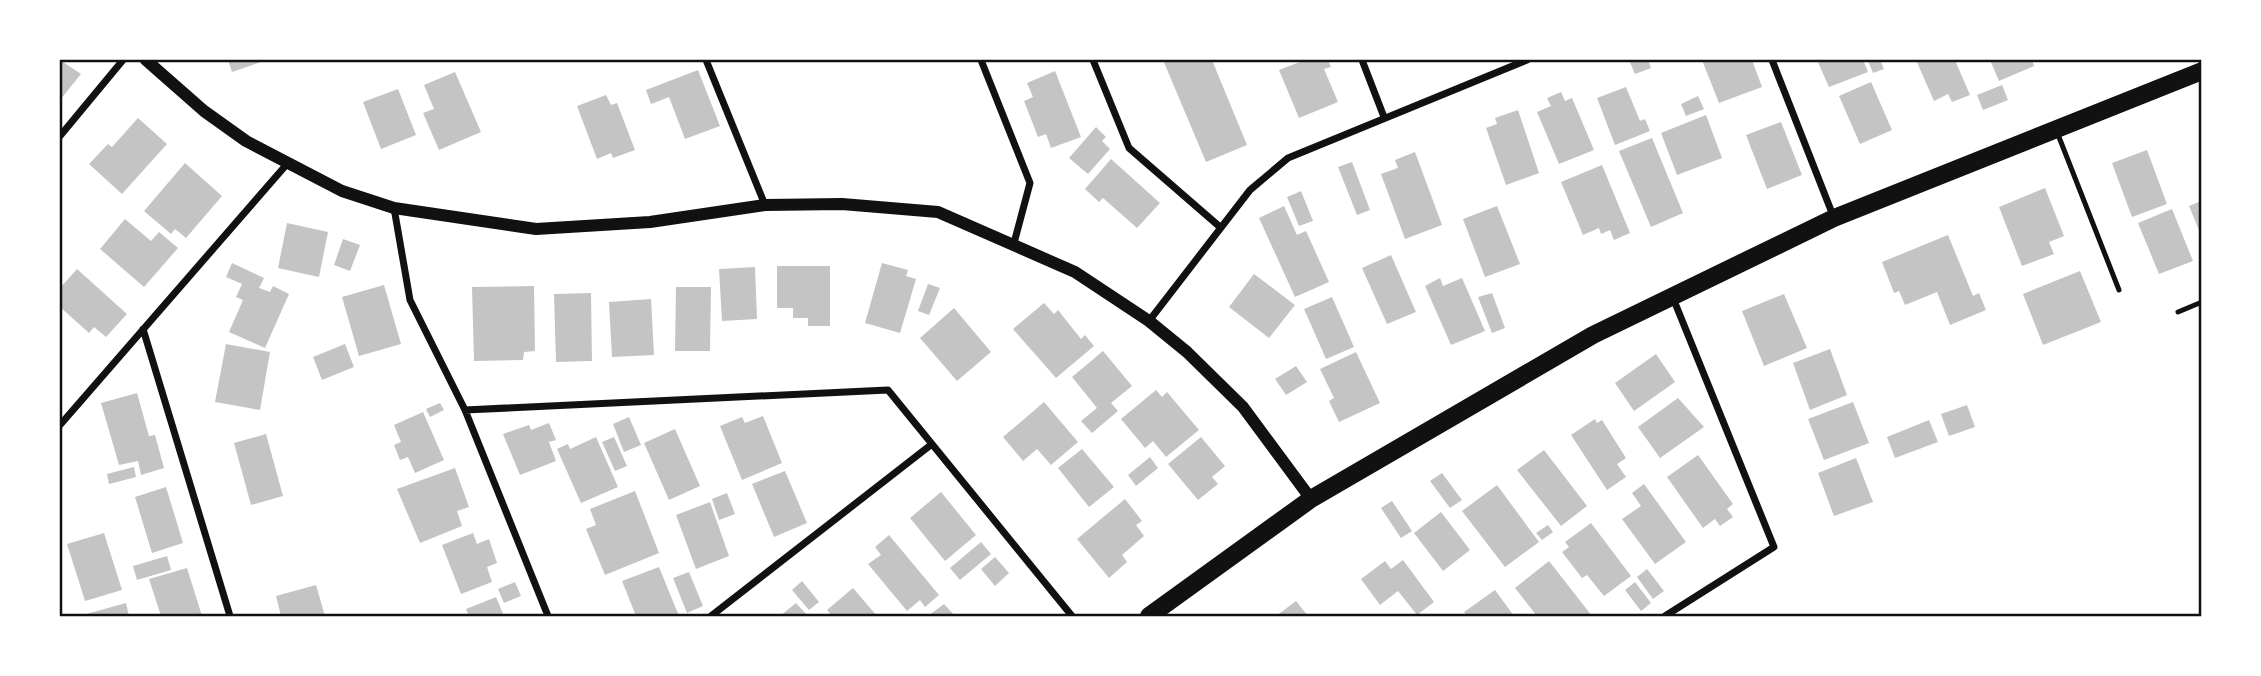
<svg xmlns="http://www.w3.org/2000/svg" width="2261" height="676" font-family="Figtree,sans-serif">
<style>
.building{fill:#c4c4c4}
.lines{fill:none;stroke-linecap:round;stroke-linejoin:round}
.service{stroke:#111;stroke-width:5}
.minor{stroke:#111;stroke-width:7}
.tertiary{stroke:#111;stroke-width:12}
.primary{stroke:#111;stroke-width:18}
.neatline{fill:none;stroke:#111;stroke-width:2.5}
</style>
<rect width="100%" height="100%" fill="#fff"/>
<path class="building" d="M60,60L81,74L60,100Z
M228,60H267L232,72Z
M1163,60H1212L1247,145L1206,162Z
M1305,60H1328L1331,67L1324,69L1338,102L1299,118L1279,70Z
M1629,60H1648L1651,68L1635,74Z
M1702,60H1752L1762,87L1719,103Z
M1817,60H1863L1868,72L1829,87Z
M1880,60L1884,69L1873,73L1868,61Z
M1916,60H1955L1970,95L1952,102L1948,94L1934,101Z
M1990,60H2032L2034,66L1999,81Z
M698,70L720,126L685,139L669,97L651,104L646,90Z
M1055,71L1081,137L1051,148L1046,134L1038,137L1024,101L1033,97L1027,83Z
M455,72L481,132L439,150L423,113L434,109L424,85Z
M1871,82L1892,130L1860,144L1839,96Z
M2002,85L2008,100L1983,110L1977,95Z
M1626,87L1640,121L1645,119L1650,131L1615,145L1597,98Z
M398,89L416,135L381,149L363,102Z
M1561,92L1565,101L1572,98L1594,150L1559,164L1537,112L1551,106L1547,98Z
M606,95L611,105L617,103L635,150L613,158L611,153L597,159L577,106Z
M1698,96L1704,109L1686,116L1681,104Z
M1518,110L1539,173L1506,185L1486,128L1497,124L1495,118Z
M1706,115L1722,158L1677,175L1661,133Z
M138,118L167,144L122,194L89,164L108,144L112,147Z
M1781,122L1802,175L1767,189L1746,135Z
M1096,127L1106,137L1102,141L1110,149L1088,174L1069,158Z
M1652,138L1683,213L1651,227L1619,151Z
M2147,150L2167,204L2132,217L2112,163Z
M1415,152L1442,225L1405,239L1381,174L1398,168L1395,160Z
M1111,159L1160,203L1137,228L1103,198L1099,202L1085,189Z
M1352,162L1370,210L1357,215L1338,167Z
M185,163L222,196L186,238L175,229L171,234L144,211Z
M1602,165L1630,233L1614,240L1610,230L1601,234L1599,228L1583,235L1561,182Z
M2045,188L2064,236L2049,242L2054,254L2022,266L1999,207Z
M1301,191L1313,221L1299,226L1287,197Z
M2201,201V235L2189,206Z
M1284,206L1297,235L1306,231L1329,282L1295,297L1259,218Z
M1497,206L1520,264L1485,277L1463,219Z
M2172,209L2193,261L2159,274L2138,223Z
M125,219L151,241L159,232L178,248L144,287L100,249Z
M287,223L328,232L319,277L278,268Z
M1948,235L1973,296L1979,293L1986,310L1950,325L1937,292L1905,305L1899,291L1894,293L1882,262Z
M343,239L360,245L350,271L334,265Z
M1391,255L1416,312L1387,324L1362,268Z
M232,263L264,278L259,288L270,292L273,286L289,294L265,348L229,332L243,300L236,297L242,284L226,277Z
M882,263L908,270L906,276L916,279L900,333L865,323Z
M777,266H830V326H808V318H793V308H777Z
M755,267L757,319L722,321L719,269Z
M77,269L127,314L106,337L94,327L89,333L60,307V288Z
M2080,271L2101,322L2043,345L2023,294Z
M1254,274L1295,305L1269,338L1229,307Z
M1440,278L1443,286L1462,278L1485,331L1451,345L1425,286Z
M928,284L940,288L929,315L918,311Z
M384,285L401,344L359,356L342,297Z
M534,286L535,351L524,352L523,360L474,361L472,287Z
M676,287H711L710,351H675Z
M591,293L592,361L556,362L554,294Z
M1492,293L1505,328L1492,333L1478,297Z
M1784,294L1807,348L1764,366L1742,311Z
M1332,297L1354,347L1326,359L1304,309Z
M651,299L654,355L612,357L609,302Z
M1044,303L1054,314L1058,310L1081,339L1085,335L1094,346L1056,378L1013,329Z
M954,308L991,352L957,381L920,338Z
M226,344L270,352L260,410L215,402Z
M345,344L354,367L322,380L313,357Z
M1830,349L1847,395L1810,410L1793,363Z
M1103,351L1132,386L1111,403L1118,411L1092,433L1081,421L1097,408L1072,377Z
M1356,352L1380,403L1339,422L1329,401L1334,398L1320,369Z
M1656,354L1675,382L1634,411L1615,383Z
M1296,366L1307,382L1286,395L1275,379Z
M1156,390L1162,397L1167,392L1199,430L1166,457L1153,441L1145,448L1121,419Z
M137,393L149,436L155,435L164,468L141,475L138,461L119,465L101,403Z
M1678,398L1704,427L1660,458L1638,427Z
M1044,402L1078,442L1051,465L1037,449L1023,461L1003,437Z
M1853,402L1869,443L1824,460L1808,419Z
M440,403L444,410L430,417L426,409Z
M1967,405L1975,427L1949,436L1941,414Z
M423,412L444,460L415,473L408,457L400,460L394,445L401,442L394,425Z
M763,416L782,463L742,480L720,426L742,417L745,423Z
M629,417L641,445L624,452L613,424Z
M1595,419L1597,423L1602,420L1626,458L1617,464L1626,477L1607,490L1571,435Z
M1929,420L1938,442L1895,458L1887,437Z
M549,423L556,440L549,442L556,461L520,475L503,434L529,425L531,430Z
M675,429L700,486L669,500L644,443Z
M266,434L283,496L251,505L234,443Z
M596,437L618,487L581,503L557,449L568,444L570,449Z
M614,437L627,466L615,471L602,442Z
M1201,437L1225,466L1212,477L1218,484L1198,500L1168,464Z
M1082,449L1114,487L1089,507L1058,468Z
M1544,450L1587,506L1561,526L1517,470Z
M1698,455L1733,504L1727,509L1733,517L1720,526L1715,519L1703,528L1667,477Z
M1150,457L1158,468L1136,486L1128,475Z
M1856,458L1873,502L1834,516L1818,473Z
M134,467L136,477L109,484L107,474Z
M455,468L469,507L457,511L462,526L420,543L397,489Z
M785,471L807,523L774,537L752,484Z
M1442,473L1462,500L1450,508L1430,481Z
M1644,484L1686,542L1655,564L1622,519L1641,506L1632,493Z
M1497,485L1539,542L1505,567L1462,511Z
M166,487L183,543L152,553L135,497Z
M635,491L659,553L605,575L586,529L596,525L590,509Z
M941,492L976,535L945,561L910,518Z
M727,493L735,514L719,520L712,499Z
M1125,499L1142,521L1136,525L1144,536L1122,555L1127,562L1109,578L1077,539Z
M1392,501L1412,531L1401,538L1381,508Z
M710,502L729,556L696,569L676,515Z
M1441,512L1470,550L1443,571L1414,533Z
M1591,523L1631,576L1604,596L1587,575L1582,578L1562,552L1569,547L1565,542Z
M1548,525L1553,532L1542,540L1536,533Z
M104,533L122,590L85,601L67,544Z
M473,533L477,544L489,539L497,563L487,567L492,582L461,594L442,545Z
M889,535L939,595L925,607L920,600L907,611L868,564L881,555L875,547Z
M981,542L991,554L960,580L950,568Z
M167,556L171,570L137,580L133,566Z
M995,557L1009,573L995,586L981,569Z
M1403,560L1434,602L1417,615L1398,591L1380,605L1361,579L1385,561L1391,569Z
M1549,561L1592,616H1537L1515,588Z
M659,567L679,616H636L622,581Z
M187,568L202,616H161L149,579Z
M1647,569L1664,591L1653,599L1637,577Z
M689,572L703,606L687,613L673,578Z
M802,581L819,602L809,610L792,590Z
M515,582L521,596L504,603L498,589Z
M1635,582L1651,603L1641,611L1625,590Z
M316,585L325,616H281L276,596Z
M853,588L877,616H832L827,610Z
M1495,590L1514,616H1467L1464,612Z
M496,597L504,616H469L466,609Z
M1296,601L1308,616H1276Z
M126,603L129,616H79Z
M796,603L808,616H780Z
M944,604L955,616H928Z"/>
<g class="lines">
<path class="service" d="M2057,132L2119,290
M2178,312L2202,302"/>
<path class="minor" d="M706,60L765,205
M981,60L1030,183L1014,243
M1093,60L1129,148L1220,227
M1362,60L1384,117
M1772,60L1834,218
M60,136L123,60
M394,208L410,300L465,410L548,616
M1149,321L1250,190L1288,158L1527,60
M143,329L230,616
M465,410L888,390L1072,616
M60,425L287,164
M711,616L932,444
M1665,616L1774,547L1673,298"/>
<path class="tertiary" d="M146,60L204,111L246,141L342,191L394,208L536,229L650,222L765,205L842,204L938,212L1075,272L1149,321L1187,352L1243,407L1311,499"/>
<path class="primary" d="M1149,616L1311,499L1593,335L1834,218L2202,71"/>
</g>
<rect width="2261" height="676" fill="none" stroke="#ffffff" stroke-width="122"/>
<rect x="61" y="61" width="2139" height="554" class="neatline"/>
</svg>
